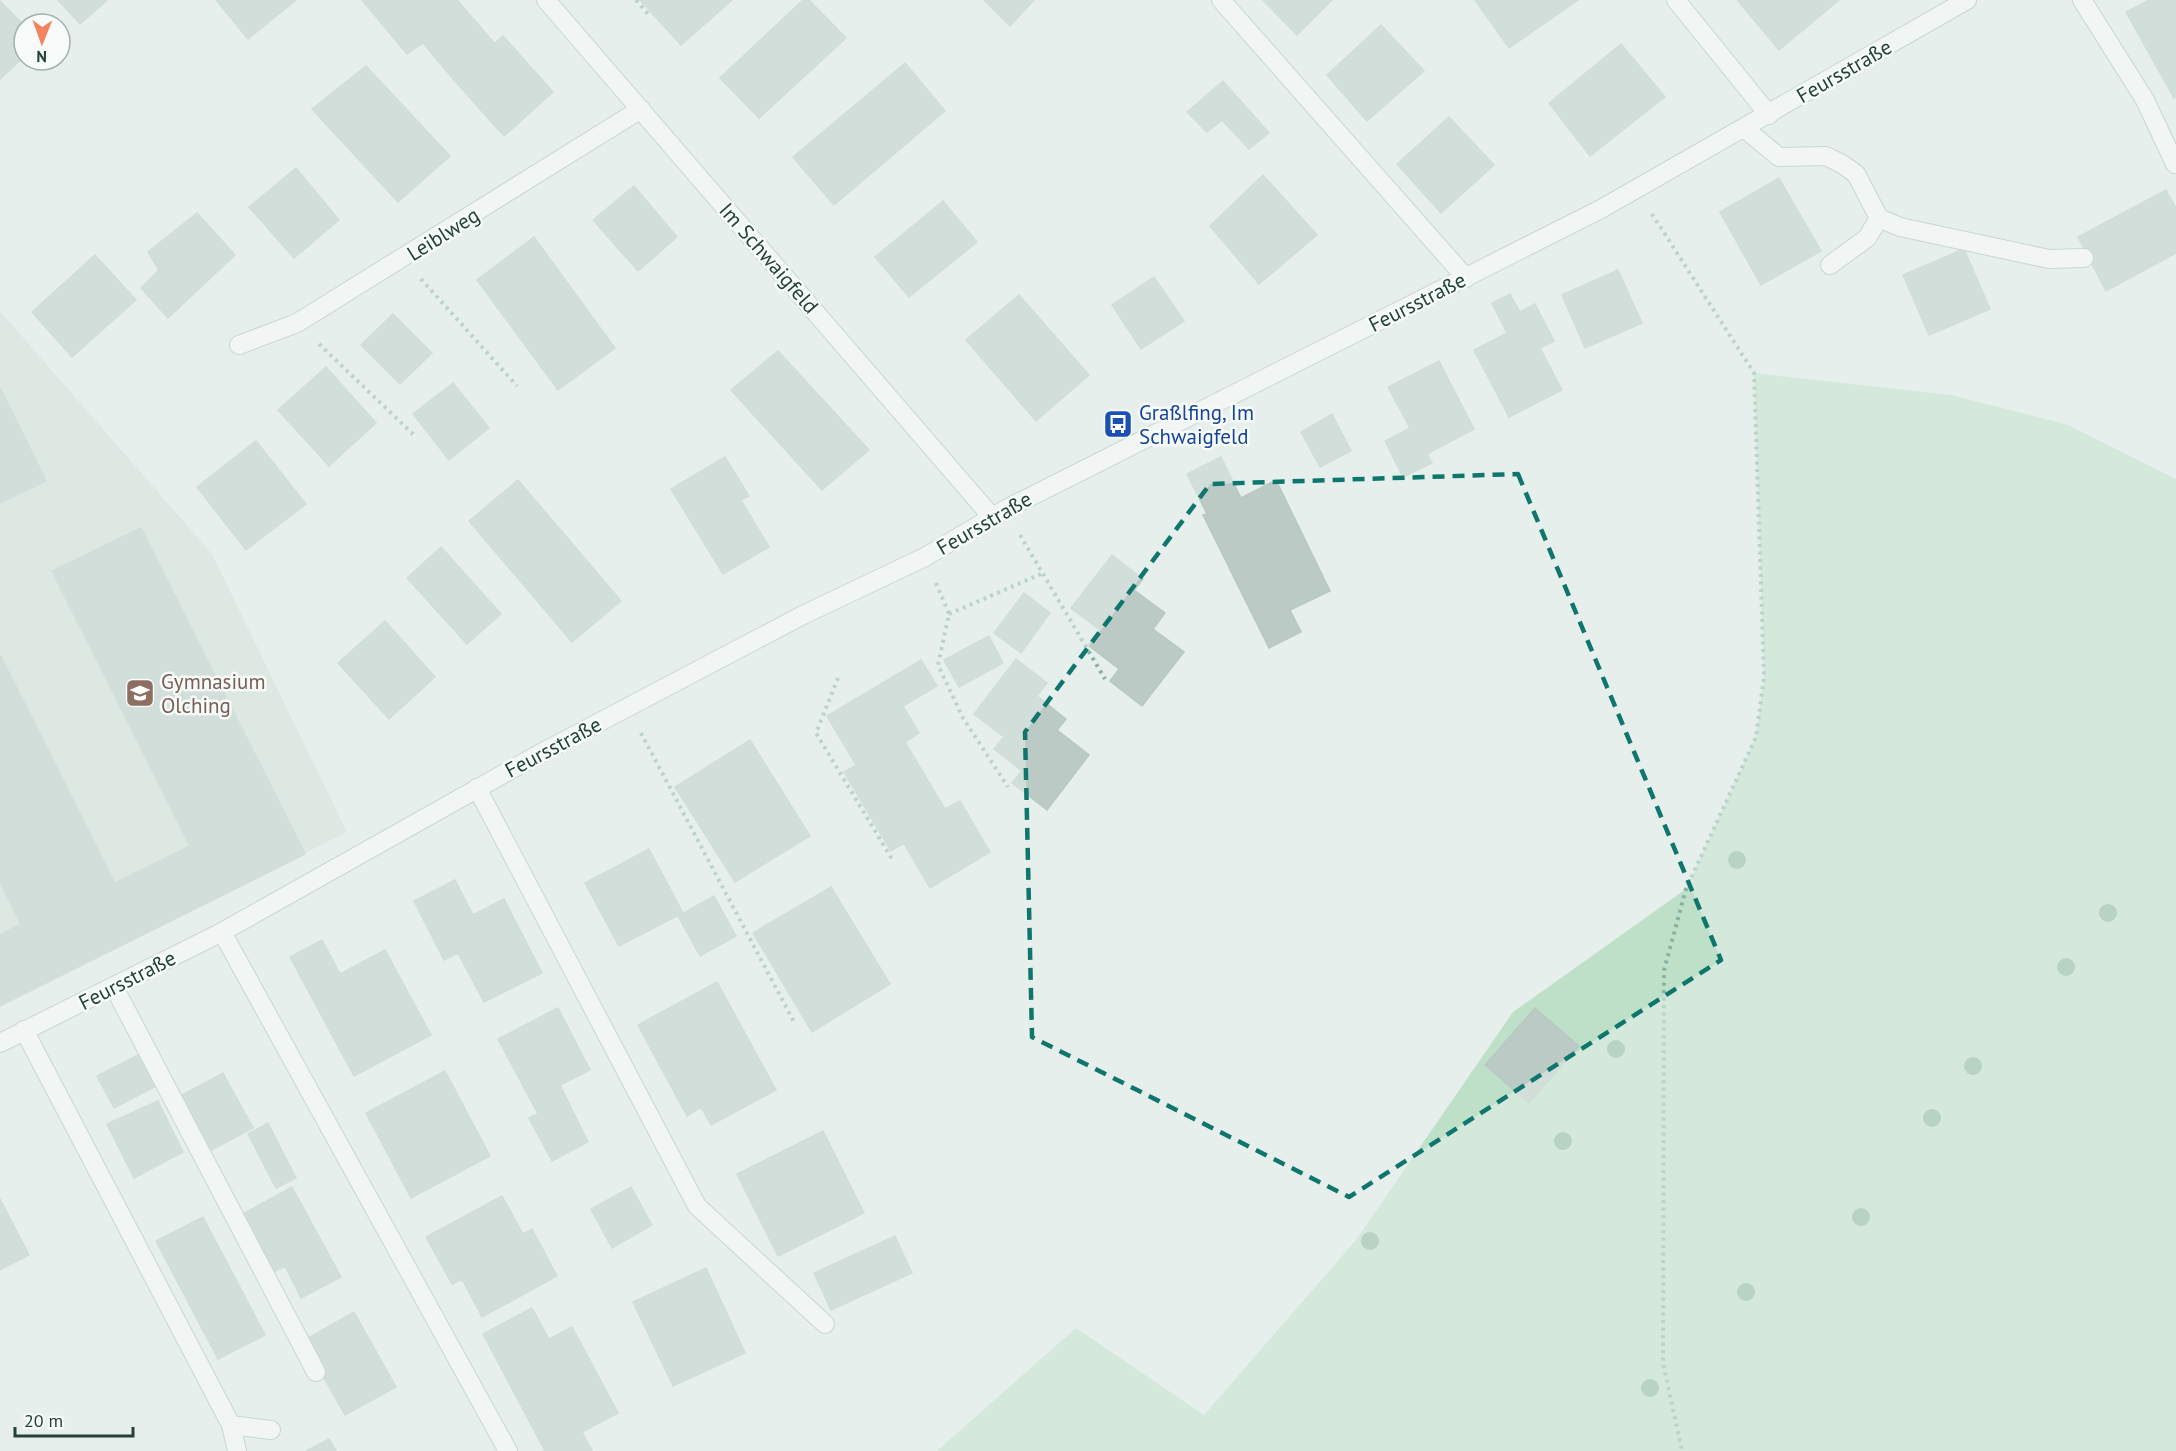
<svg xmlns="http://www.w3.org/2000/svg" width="2176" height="1451" font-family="'PT Sans',sans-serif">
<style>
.built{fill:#d4dfda}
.green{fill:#bfe0c8}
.building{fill:#bbcac4;stroke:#b8c9c2;stroke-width:1.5}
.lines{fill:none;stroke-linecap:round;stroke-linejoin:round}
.lane-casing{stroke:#a8b8b2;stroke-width:20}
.street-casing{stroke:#a8b8b2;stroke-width:20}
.secondary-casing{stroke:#a4bbb3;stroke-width:20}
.path{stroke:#86b3a5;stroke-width:4;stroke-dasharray:3 4.5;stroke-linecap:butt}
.lane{stroke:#fff;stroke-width:18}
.street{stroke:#fff;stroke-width:18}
.secondary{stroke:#fff;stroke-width:18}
.tree{fill:#80af93}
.marked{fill:none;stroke:#0f766e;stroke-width:4.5;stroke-dasharray:12 8;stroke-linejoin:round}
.labels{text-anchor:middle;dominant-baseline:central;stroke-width:5;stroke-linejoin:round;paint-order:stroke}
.street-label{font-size:21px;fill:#24423a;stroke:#f7fbf9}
.transit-label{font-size:21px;fill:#164399;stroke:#f7fbf9;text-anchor:start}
.education-label{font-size:21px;fill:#785e54;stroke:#f7fbf9;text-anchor:start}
</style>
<rect width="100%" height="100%" fill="#e6efeb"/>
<path class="built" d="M0,311L212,554L347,832L0,1006Z"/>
<path class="green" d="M1754,373L1951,395L2068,425L2176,479V1451H937L1076,1328L1204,1415L1356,1240L1513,1012L1686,889L1756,737L1764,677Z"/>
<path class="building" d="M58,0H107L80,24Z
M216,0H294L295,1L248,39Z
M362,0H457L495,44L454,80L423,43L407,54Z
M640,0H732L681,45Z
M803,0H809L846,38L759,118L720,78Z
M984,0H1034L1010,26Z
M1263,0H1332L1297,35Z
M1475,0H1578L1509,48Z
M1740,0H1839L1779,50L1738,1Z
M2149,0H2176V96L2174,98L2126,12Z
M0,1L24,25V57L0,79Z
M1381,25L1424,71L1367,121L1327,75Z
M503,36L553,92L504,136L454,80Z
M1621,44L1665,97L1590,156L1549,103Z
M905,63L945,111L834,205L793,157Z
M366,66L450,156L398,202L312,109Z
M1223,81L1269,133L1249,149L1222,120L1207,132L1187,112Z
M1449,117L1494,165L1441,213L1397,164Z
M296,168L339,220L294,258L249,207Z
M1263,175L1317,235L1259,284L1210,226Z
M1779,178L1821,251L1761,285L1720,212Z
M634,186L677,237L638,271L593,220Z
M2166,190L2176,208V253L2106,291L2078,237Z
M943,201L977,242L909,297L875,257Z
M197,213L235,255L168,318L141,288L159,270L148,252Z
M534,237L615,348L558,390L477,280Z
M1964,249L1990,309L1929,335L1903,275Z
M95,255L136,300L72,357L32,312Z
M1618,270L1642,323L1585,348L1562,295Z
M1154,277L1184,321L1141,349L1112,305Z
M1510,294L1520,312L1535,304L1554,341L1540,348L1562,390L1509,417L1474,350L1507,333L1492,303Z
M1019,295L1089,375L1036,421L966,340Z
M393,314L432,353L400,384L361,345Z
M778,351L869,450L822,490L731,390Z
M1439,361L1474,429L1427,454L1432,463L1403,477L1385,441L1410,428L1388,387Z
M326,367L376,423L329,466L278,410Z
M453,383L489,428L449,460L413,414Z
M0,388L46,481L0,503Z
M1332,414L1351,451L1320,467L1301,432Z
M256,441L306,504L246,550L197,487Z
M725,457L749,496L741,500L769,547L723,574L671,489Z
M1221,457L1241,498L1276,480L1330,591L1290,610L1301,632L1269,648L1203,515L1207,514L1187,474Z
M518,480L621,601L572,642L469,521Z
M141,528L305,854L0,1006V935L21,924L0,882V655L115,883L190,846L52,571Z
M441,547L501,614L467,644L407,578Z
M1112,555L1143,579L1134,590L1165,613L1153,629L1184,652L1142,706L1110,681L1119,669L1088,645L1100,630L1071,608Z
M1024,593L1050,613L1021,653L994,633Z
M385,621L435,677L389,719L338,663Z
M989,636L1003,663L959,687L944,660Z
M1016,659L1047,683L1037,696L1066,719L1057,730L1089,755L1047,810L1012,783L1022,771L994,749L1004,737L974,714Z
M921,660L937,686L903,706L919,733L905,742L945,809L960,801L990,852L930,888L904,843L891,851L844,772L856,765L827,716Z
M750,740L810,836L735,882L675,787Z
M649,849L683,913L619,946L585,883Z
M455,880L473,915L504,899L542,973L484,1002L458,953L444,960L414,901Z
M831,887L890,984L812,1032L753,933Z
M714,896L736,936L700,956L678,916Z
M322,940L340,974L385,950L431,1035L354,1076L290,957Z
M717,982L776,1090L711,1125L701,1107L687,1116L638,1025Z
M558,1008L590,1070L560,1085L588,1142L552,1161L529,1118L538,1114L498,1039Z
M1535,1008L1579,1046L1529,1103L1485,1065Z
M142,1053L158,1085L114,1108L97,1076Z
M445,1071L490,1156L411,1198L366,1113Z
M223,1073L253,1128L204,1154L180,1096Z
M158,1101L183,1152L134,1178L107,1124Z
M268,1123L296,1178L276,1188L248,1134Z
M823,1131L864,1213L778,1256L737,1174Z
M292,1187L341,1277L301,1298L285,1266L272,1273L241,1215Z
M631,1187L652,1225L612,1248L591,1209Z
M502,1196L523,1234L532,1229L557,1276L482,1317L462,1279L452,1284L426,1237Z
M0,1199L29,1255L0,1270Z
M203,1217L265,1335L218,1359L156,1241Z
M895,1236L912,1273L831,1310L814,1273Z
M706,1268L745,1353L673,1386L633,1302Z
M532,1308L549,1339L572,1327L618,1413L582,1432L592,1451H545L483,1334Z
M354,1312L396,1387L345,1415L303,1341Z
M329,1439L336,1451H306Z"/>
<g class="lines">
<g class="lane-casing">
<path id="lane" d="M1221,0L1466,278
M2082,0L2145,100L2175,164
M1745,129L1779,157L1826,156L1842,164L1856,174L1879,218L1900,227L2049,259L2084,258
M1830,265L1867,238L1879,218
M477,788L697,1206L825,1324
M222,932L508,1451
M114,987L316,1372
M24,1030L231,1425L271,1430
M231,1425L237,1451"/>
</g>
<g class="street-casing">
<path id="street" d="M546,0L992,517
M1676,0L1769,115
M239,345L297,323L641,109"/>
</g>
<g class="secondary-casing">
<path id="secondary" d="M0,1043L222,932L539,754L803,615L925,557L1006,509L1601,209L1967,0"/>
</g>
<path class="path" d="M636,0L648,14
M1652,214L1754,373L1764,677L1756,737L1686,889L1664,970L1663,1363L1682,1451
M421,279L517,386
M319,344L414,435
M1020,535L1105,679
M936,583L949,614L938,665L963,718L1008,787
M949,614L1041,574
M838,678L816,733L892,859
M641,733L794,1022"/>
<use href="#lane" class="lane"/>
<use href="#street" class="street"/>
<use href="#secondary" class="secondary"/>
</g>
<g class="tree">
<circle cx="1737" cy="860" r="9"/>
<circle cx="2108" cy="913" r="9"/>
<circle cx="2066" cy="967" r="9"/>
<circle cx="1616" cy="1049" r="9"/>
<circle cx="1973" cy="1066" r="9"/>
<circle cx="1932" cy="1118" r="9"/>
<circle cx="1563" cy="1141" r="9"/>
<circle cx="1861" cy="1217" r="9"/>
<circle cx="1370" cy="1241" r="9"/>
<circle cx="1746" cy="1292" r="9"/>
<circle cx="1650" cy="1388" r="9"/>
</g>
<path d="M0 0H2176V1451H0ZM1518,474L1721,960L1349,1197L1032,1037L1025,732L1210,484Z" fill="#e6efeb" fill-opacity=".55" fill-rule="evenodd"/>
<path class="marked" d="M1518,474L1721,960L1349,1197L1032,1037L1025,732L1210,484Z"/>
<defs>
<g id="bus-square" transform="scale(1.5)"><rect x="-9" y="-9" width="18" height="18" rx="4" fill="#1a4fb4" stroke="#f7fbf9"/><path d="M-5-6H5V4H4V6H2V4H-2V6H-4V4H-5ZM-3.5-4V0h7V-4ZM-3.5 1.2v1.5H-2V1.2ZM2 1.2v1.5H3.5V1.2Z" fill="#fff"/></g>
<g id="school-square" transform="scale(1.5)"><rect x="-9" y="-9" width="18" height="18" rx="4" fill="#8d6e63" stroke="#f7fbf9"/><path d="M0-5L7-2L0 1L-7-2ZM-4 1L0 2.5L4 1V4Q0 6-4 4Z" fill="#fff"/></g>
</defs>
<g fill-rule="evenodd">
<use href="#bus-square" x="1118" y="424"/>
<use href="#school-square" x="140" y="693"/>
</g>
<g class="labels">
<g class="street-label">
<text transform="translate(1844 71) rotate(-30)">Feursstraße</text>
<text transform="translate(443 234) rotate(-32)">Leiblweg</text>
<text transform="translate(769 258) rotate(49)">Im Schwaigfeld</text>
<text transform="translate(1417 302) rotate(-27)">Feursstraße</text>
<text transform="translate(984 523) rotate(-30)">Feursstraße</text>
<text transform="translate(553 747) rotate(-28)">Feursstraße</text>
<text transform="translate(127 980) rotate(-27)">Feursstraße</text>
</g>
<g class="transit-label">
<text x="1139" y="412">Graßlfing, Im<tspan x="1139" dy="24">Schwaigfeld</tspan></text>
</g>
<g class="education-label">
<text x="161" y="681">Gymnasium<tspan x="161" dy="24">Olching</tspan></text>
</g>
</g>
<g transform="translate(42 42) rotate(181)"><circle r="28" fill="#f7fbf9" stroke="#a3b1ad" stroke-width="1.5"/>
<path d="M0-4.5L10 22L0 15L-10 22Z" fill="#f4845f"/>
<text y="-9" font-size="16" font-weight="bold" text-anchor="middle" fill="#24423a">N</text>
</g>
<path d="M15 1427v9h118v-9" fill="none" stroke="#24423a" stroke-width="3"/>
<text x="24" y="1427" font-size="18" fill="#24423a" stroke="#f7fbf9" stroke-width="4.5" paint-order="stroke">20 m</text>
</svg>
